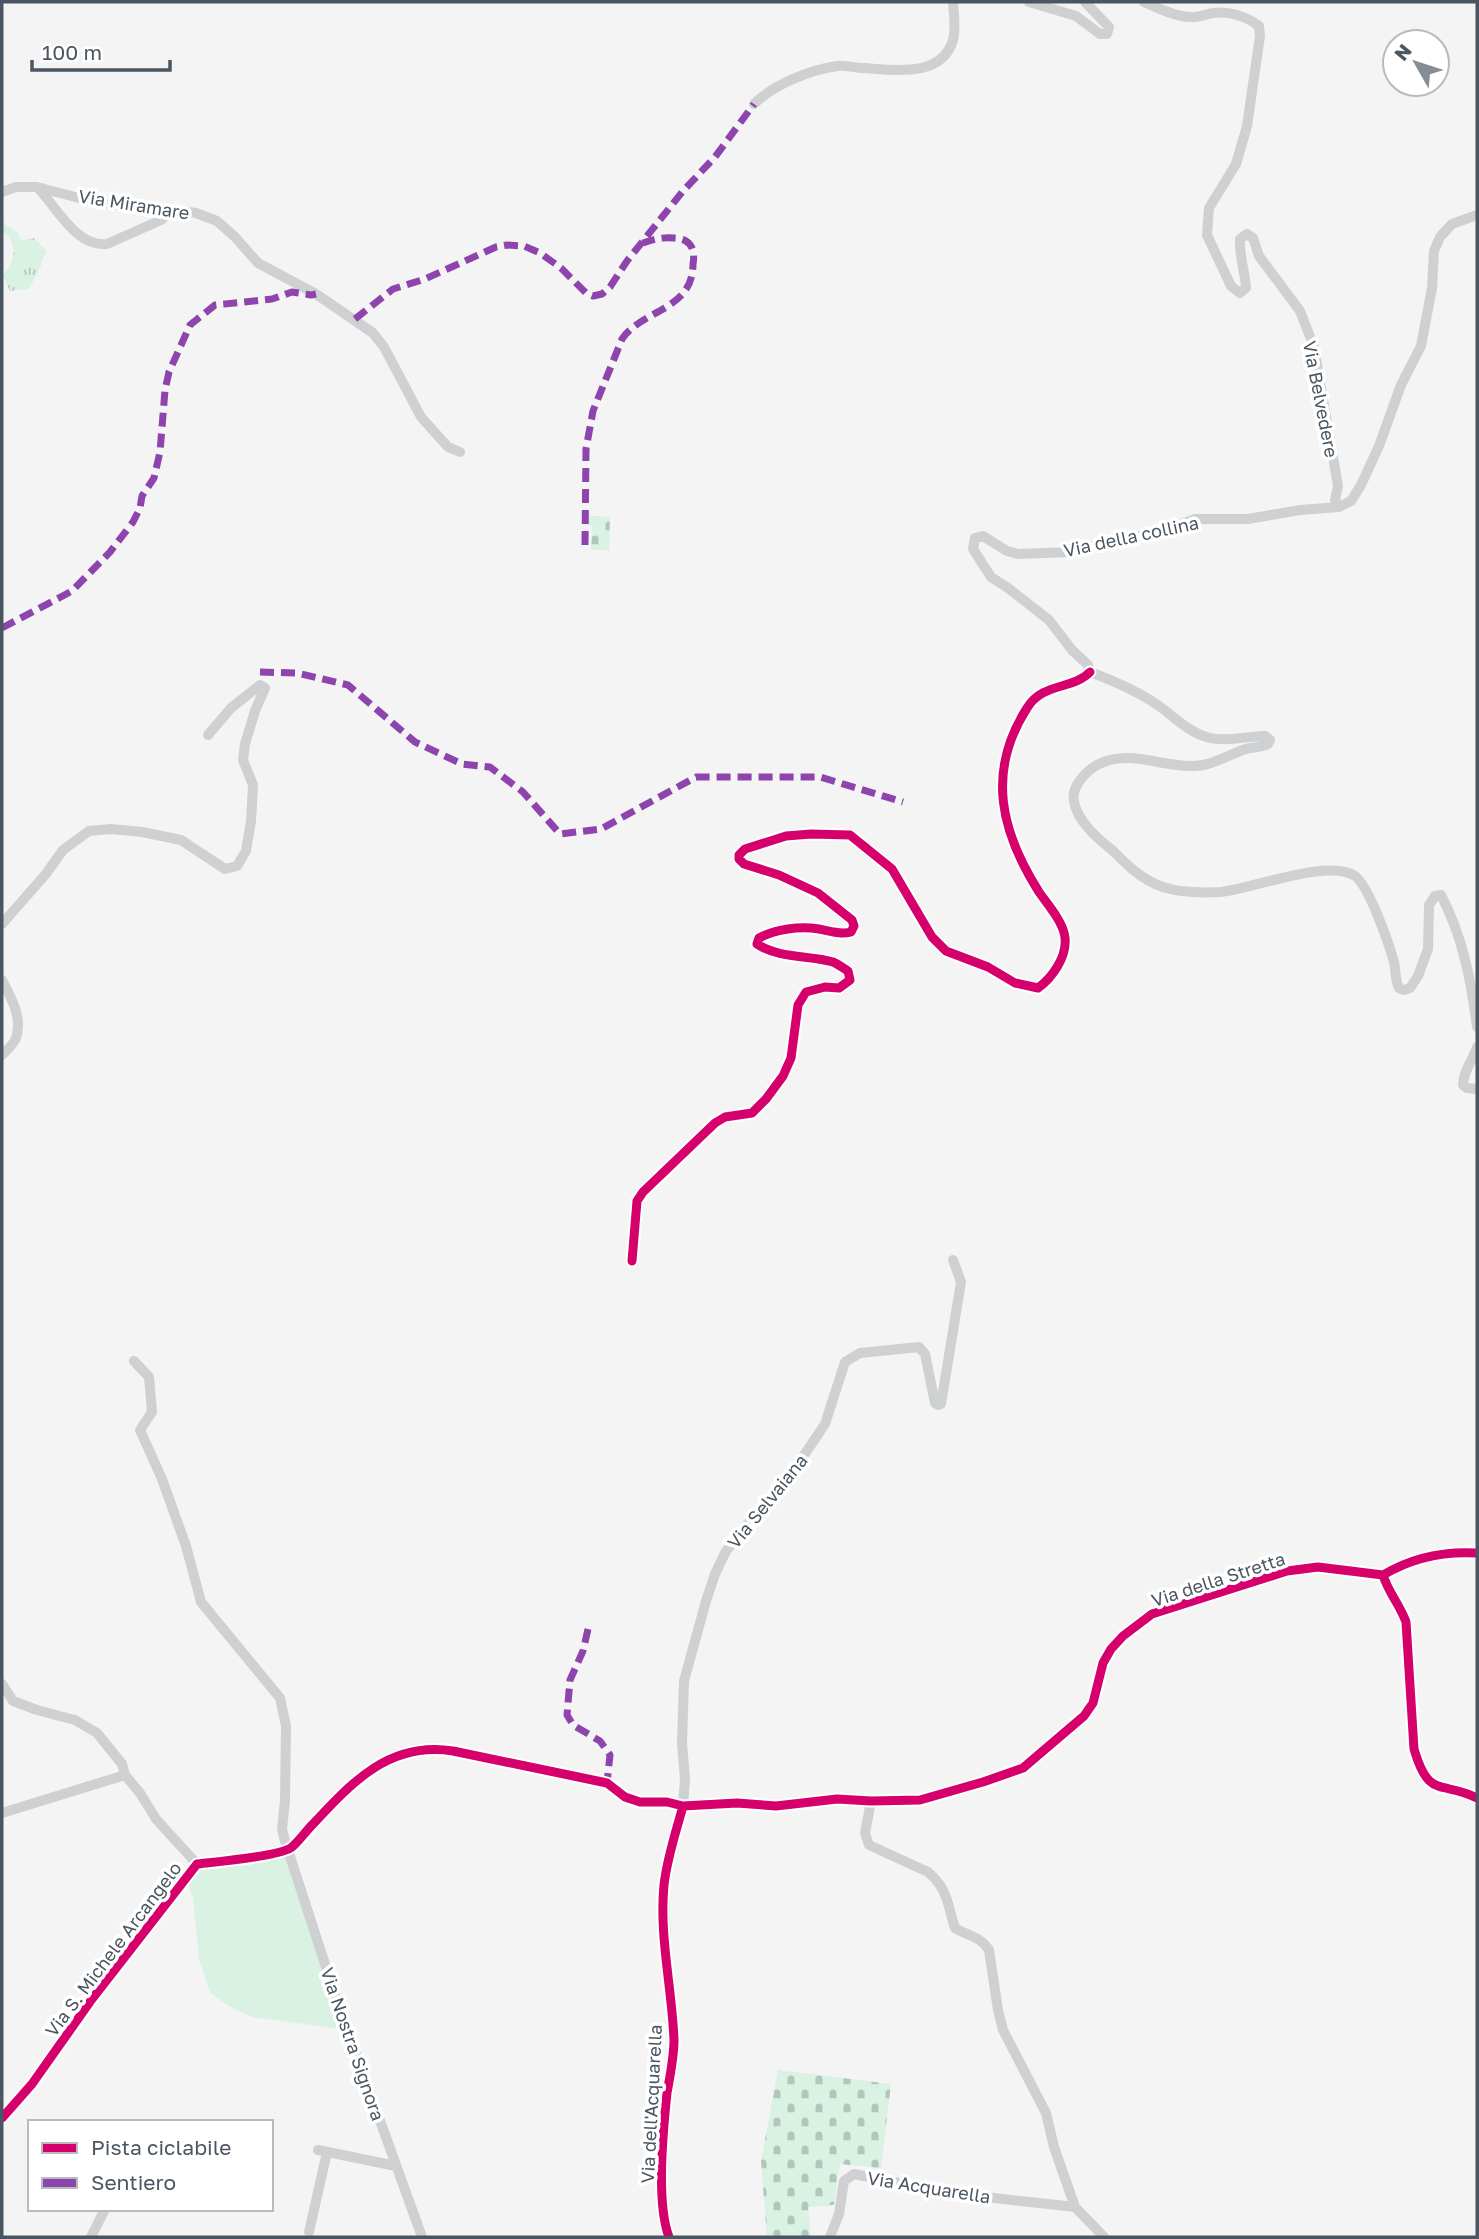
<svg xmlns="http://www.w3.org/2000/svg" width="1479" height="2239" font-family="'Golos Text',sans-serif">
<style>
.grass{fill:#d9f2e3}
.cemetery{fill:url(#cemetery-stones)}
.park{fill:url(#park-tufts)}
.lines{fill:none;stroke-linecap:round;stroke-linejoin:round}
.street{stroke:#ced0d2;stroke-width:10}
.quiet{stroke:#8e44ad;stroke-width:7;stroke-dasharray:14 7;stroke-linecap:butt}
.cycleway-casing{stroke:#fff;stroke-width:13}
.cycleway{stroke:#d6006c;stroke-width:9}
.labels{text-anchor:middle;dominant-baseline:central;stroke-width:7;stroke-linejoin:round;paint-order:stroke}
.street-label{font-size:18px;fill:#4a5661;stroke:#fff}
</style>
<defs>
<pattern id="cemetery-stones" width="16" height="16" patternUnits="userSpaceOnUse" patternTransform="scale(1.75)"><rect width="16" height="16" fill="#d9f2e3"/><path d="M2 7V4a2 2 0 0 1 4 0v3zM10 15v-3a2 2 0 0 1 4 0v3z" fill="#b2c7bb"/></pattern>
<pattern id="park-tufts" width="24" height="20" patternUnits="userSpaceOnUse" patternTransform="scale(1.75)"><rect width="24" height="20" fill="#d9f2e3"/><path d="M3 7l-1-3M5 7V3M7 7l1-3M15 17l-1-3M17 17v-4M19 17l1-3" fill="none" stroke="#b2c7bb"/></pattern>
</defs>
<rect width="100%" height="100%" fill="#f4f4f4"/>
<path class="grass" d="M281,1856L285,1857L342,2029L251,2017L229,2006L210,1993L199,1959L193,1898L187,1882L198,1867Z"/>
<path class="cemetery" d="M589,516L610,517L609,550H591L592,526L588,525Z
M778,2070L891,2084L881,2168L840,2164L834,2205L808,2207L811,2237H767L761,2161Z"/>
<path class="park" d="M2,222L17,232L22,241L34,238L46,250L40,268L29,289L10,291L3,275C16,261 19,243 2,231Z"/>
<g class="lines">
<path class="street" d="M1029,2L1076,16L1100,34H1107L1109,27L1085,2
M1144,2C1157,8 1176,17 1191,17C1198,18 1206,14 1213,13C1229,11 1246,16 1259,26L1260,36L1247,126L1236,164L1209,208L1207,235L1231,286L1240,293L1246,288C1245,271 1239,256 1240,239L1247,234L1253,238L1259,256L1300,311L1314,347L1338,486L1335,500L1339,507
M754,104C773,85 809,70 837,66C845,65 855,68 864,68C894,70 942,78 953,40C956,28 954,14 953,2
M37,187C57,207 75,247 107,244L161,220L172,210
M2,192L16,187H37L98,203L181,211L196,213L217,221L235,237L258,263L316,294L373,333L384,347L421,417L448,447L460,452
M1090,672C1114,681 1138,691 1159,706C1176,718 1189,733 1210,738C1226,742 1248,736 1265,736L1270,740L1268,744C1260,748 1251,747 1243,750C1226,756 1211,766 1193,766C1161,767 1130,749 1099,764C1087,770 1071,786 1074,801C1077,821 1097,838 1112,850C1127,865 1142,880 1163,887C1181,893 1202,893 1221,892C1252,889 1329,858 1355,876C1369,886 1389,944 1394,962C1396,971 1395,980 1399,988L1404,990L1410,988L1418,976L1428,949L1429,905L1435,896L1441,895C1463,937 1471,981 1477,1027
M1090,672L1088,665L1072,650L1049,620L1008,588L991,577L973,549L975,538L983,536L1007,551L1018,554L1072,552L1118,539L1154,534L1195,519H1248L1300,510L1339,507L1351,501L1361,485L1379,446L1401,385L1421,346L1432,288L1434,251L1440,237L1452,224L1477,215
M2,924L45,875L63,850L89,831L111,829L142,832L181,840L225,869L237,866L246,851L251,821L253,785L243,760L245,744L255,711L265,688L260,685L231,708L208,735
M2,980C11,997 23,1019 16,1038C14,1044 6,1051 2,1055
M1477,1047C1473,1060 1463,1071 1463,1085L1467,1088L1477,1089
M632,1261L637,1201L643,1192L715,1123L725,1117L752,1113L766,1099L783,1076L791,1058L798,1005L806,992L825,987L839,988L850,980L848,971C843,968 838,964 833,962C810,955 779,959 757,944L759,938C776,929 799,926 819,929C830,931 840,935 851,932L854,926L852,920L818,893L779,875L744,864L739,859V855L745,849L786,836L811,834L850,835L892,869L932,937L946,951L988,967L1015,983L1038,988C1052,978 1067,957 1065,938C1064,923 1048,905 1039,892C1001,832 986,772 1027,708C1043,682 1073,690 1090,672
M134,1361L149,1377L152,1412L140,1430L162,1479L186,1546L201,1602L280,1698L286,1726L285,1801L282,1829L285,1841L339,2007L422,2237
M1383,1575C1388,1592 1400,1605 1406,1622L1414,1749C1429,1800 1441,1780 1477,1798
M1383,1575C1413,1557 1443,1551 1477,1553
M2,1684L13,1701L37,1710L75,1720L97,1733L122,1764L125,1775L140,1793L156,1819L197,1864
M871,1801L865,1833L869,1845L928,1872C949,1890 947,1905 955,1928C968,1936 980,1936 989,1950L998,2010L1003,2030L1046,2113L1054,2147L1075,2207
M683,1806L737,1803L776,1806L837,1799L871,1801L920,1800L983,1782L1023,1768L1084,1716L1093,1703L1103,1663L1111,1649L1123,1636L1152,1614L1287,1571L1318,1567L1383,1575
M2,1813L125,1775
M289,1849L322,1814
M197,1864L251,1857L289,1849
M2,2118L32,2084L92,1999L197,1864
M318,2150L396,2166
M309,2232L327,2152
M91,2237L105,2209
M669,2237L664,2224L662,2205L665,2114L674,2042L666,1958L664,1886L667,1862L683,1806L685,1779L682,1743L684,1681L706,1601L715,1574L726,1551L751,1520L778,1494L825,1424L845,1362L860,1353L919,1347L925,1354L935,1403L938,1405L941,1404L961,1282L953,1260
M830,2237L839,2214L844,2181L854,2174L949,2193L1075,2207L1104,2237"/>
<path class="quiet" d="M355,319L393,289L425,279L496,247L507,245L524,246L540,253L561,268L586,293L593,296L602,294L610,287L627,261L683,191L715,157L754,104
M585,545L586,449L588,438L593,411L622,339C643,309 693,310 693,264C694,259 694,253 692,248C689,241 682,238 674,238C663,237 653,239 643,243
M2,628L72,591L110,552L133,522L140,508L142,496L154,478L160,452L165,390L169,372L190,325L215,305L272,299L292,292L311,295L316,294
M260,672L297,673L348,685L415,742L462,764L490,767L523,792L560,834L601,829L696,777H820L903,802
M588,1629L583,1651L570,1680L567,1715L573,1725L600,1741L610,1755L607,1783"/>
<g class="cycleway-casing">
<path id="cycleway" d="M632,1261L637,1201L643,1192L715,1123L725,1117L752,1113L766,1099L783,1076L791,1058L798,1005L806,992L825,987L839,988L850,980L848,971C843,968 838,964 833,962C810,955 779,959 757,944L759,938C776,929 799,926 819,929C830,931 840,935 851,932L854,926L852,920L818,893L779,875L744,864L739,859V855L745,849L786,836L811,834L850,835L892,869L932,937L946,951L988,967L1015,983L1038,988C1052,978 1067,957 1065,938C1064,923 1048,905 1039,892C1001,832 986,772 1027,708C1043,682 1073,690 1090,672
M1383,1575C1388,1592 1400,1605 1406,1622L1414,1749C1429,1800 1441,1780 1477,1798
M1383,1575C1413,1557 1443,1551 1477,1553
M2,2118L32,2084L92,1999L197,1864C214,1862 282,1856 292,1847C299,1841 306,1831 313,1824C352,1782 390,1741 453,1751L607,1783L625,1797L640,1802H667L683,1806L737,1803L776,1806L837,1799L871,1801L920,1800L983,1782L1023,1768L1084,1716L1093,1703L1103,1663L1111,1649L1123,1636L1152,1614L1287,1571L1318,1567L1383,1575
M669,2237C656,2203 663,2131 667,2093C670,2076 674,2057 674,2040C672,1988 659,1936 664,1885C667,1858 676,1832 683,1806"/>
</g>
<use href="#cycleway" class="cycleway"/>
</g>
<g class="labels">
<g class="street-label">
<text transform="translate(134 204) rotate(9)">Via Miramare</text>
<text transform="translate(1321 399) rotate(79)">Via Belvedere</text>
<text transform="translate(1131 536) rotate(-12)">Via della collina</text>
<text transform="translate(767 1501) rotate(-51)">Via Selvaiana</text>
<text transform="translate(1218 1579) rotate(-18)">Via della Stretta</text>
<text transform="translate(113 1949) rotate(-53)">Via S. Michele Arcangelo</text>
<text transform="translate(353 2044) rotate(71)">Via Nostra Signora</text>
<text transform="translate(651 2104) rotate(-87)">Via dell'Acquarella</text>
<text transform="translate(929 2187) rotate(9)">Via Acquarella</text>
</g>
</g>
<rect width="1479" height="2239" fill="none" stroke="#4a5661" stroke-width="7"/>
<rect x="28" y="2120" width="245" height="91" fill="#ffffff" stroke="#b7bbc0" stroke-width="2"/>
<rect x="42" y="2143" width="35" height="10" fill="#d6006c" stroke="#b7bbc0" stroke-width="2"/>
<text x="91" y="2155" font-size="21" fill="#4a5661">Pista ciclabile</text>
<rect x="42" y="2178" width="35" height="10" fill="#8e44ad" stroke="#b7bbc0" stroke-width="2"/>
<text x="91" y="2190" font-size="21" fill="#4a5661">Sentiero</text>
<g transform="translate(1416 63) rotate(309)"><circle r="33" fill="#ffffff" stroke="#b7bbc0" stroke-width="2"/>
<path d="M0-5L12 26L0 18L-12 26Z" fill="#868d94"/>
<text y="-10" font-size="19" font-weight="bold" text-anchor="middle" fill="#4a5661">N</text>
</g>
<path d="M32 60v10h138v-10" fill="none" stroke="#4a5661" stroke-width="3.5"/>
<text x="42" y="60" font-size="21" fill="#4a5661" stroke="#ffffff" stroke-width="5" paint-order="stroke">100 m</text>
</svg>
